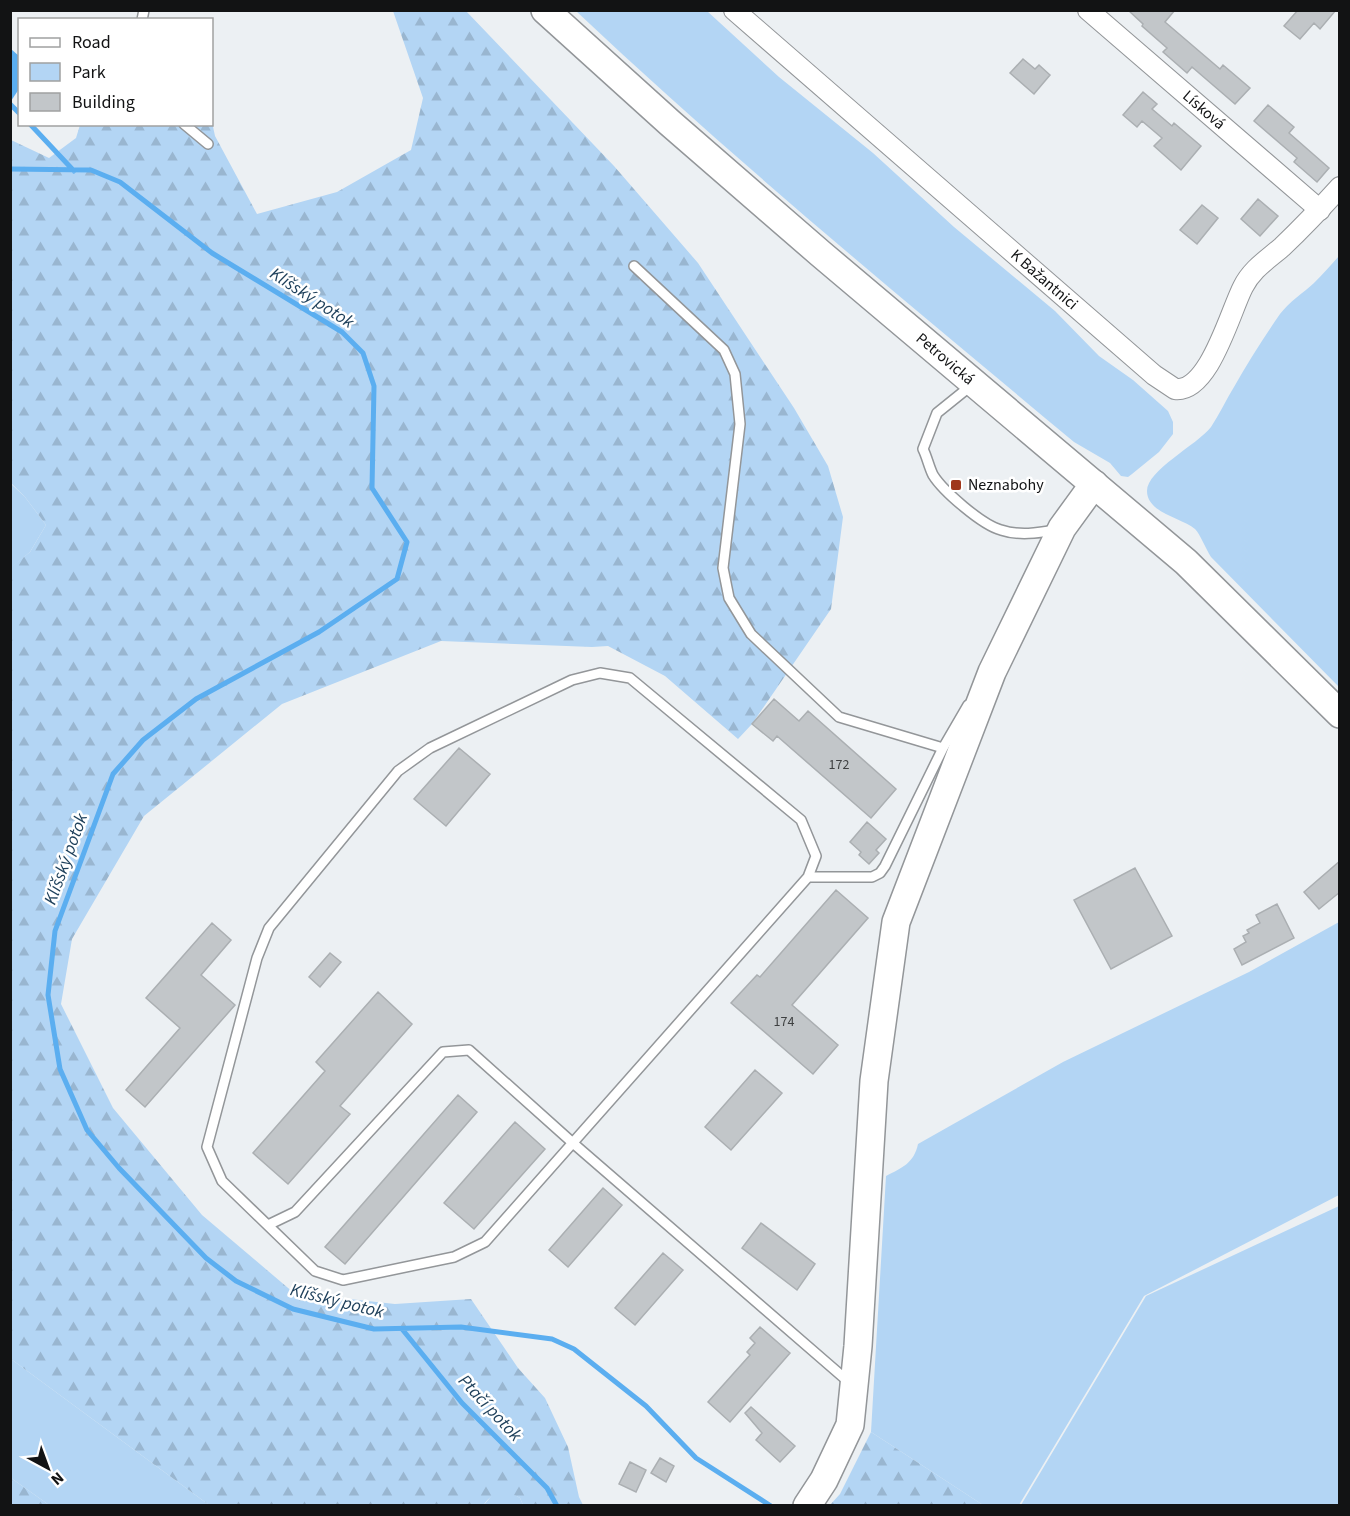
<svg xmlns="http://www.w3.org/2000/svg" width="1350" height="1516" font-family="'Source Sans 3',sans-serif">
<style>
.green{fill:#b3d5f4}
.forest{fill:url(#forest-firs)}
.water{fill:#5baef0}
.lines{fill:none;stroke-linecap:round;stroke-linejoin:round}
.stream{stroke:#5baef0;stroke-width:5}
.building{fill:#c2c6c9;stroke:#abafb2;stroke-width:1.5}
.lane-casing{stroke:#939699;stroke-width:12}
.street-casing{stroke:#939699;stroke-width:22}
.secondary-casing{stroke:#939699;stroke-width:30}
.lane{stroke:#fff;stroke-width:9}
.street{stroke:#fff;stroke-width:20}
.secondary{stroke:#fff;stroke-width:27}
.poi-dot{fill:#9f371c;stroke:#fff;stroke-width:2}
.labels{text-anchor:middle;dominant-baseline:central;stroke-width:5;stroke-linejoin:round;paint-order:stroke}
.number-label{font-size:14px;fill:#3e4041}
.street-label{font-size:16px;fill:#121314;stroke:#fff}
.poi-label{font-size:16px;fill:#121314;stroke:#fff;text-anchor:start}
.water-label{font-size:18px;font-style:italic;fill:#1d3f5a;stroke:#fff}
</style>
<defs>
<pattern id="forest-firs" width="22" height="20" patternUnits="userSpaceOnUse" patternTransform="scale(1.5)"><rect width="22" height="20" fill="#b3d5f4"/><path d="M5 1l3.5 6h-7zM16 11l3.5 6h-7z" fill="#99b6d0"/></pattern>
</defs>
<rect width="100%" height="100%" fill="#ecf0f3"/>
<path class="green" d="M576,11H707L779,77L873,153L954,227L1055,311L1099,356L1133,380L1168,411L1173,422V434L1159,452L1132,474L1128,477L1121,476L1110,463L1074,442C905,301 736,162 576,11Z
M1339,256V687L1211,557C1206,549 1200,534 1195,529C1182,518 1147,513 1147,491C1147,470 1197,445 1211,427C1219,415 1226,400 1234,387C1248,362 1264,337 1280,314C1289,302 1303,293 1314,283C1323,274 1331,265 1339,256Z
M10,483L25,497L46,525L30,552L11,568Z
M1339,922V1195L1144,1296L1019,1505H983L871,1432L886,1176C902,1168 914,1163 918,1144L1063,1062L1249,972Z
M1339,1206V1505H1021L1146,1296Z
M11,1359L209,1505H49L11,1478Z
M502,1491L510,1492L520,1498L523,1505L483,1506L493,1494Z"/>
<path class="forest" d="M393,11H466L614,166L698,263L794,408L828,466L843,517L831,609L752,724L738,739L665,676L608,646L592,647L441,641L282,704L144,816L72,939L61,1004L113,1108L202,1215L294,1293L395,1304L471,1299L518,1368L545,1398L568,1447L579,1497L583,1505H523L520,1498C505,1490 493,1490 483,1506L209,1505L11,1359L10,568L30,552L46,525L25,497L11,483V140L49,158L76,138L80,125L212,124V122L215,136L257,214L337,192L411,150L423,98Z
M871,1432L983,1505H830L840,1494Z
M10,1478H11L49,1505H11Z"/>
<path class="water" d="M11,49L19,56V89L11,101Z"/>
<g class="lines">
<path class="stream" d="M10,104L20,114
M30,124L74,171
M10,169L91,170L120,182L212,253L342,332L363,353L374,386L372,488L407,542L397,579L319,632L196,699L143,740L113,774L55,931L48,995L60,1069L87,1130L119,1168L206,1258L236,1281L293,1309L374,1329L461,1327L552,1339L574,1349L646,1406L696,1458L771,1506
M402,1329L462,1403L547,1488L557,1506"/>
</g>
<path class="building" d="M1128,10H1175L1165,22L1220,69L1223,65L1250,88L1235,104L1192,67L1187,73L1163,52L1167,48L1142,26L1143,24Z
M1298,10H1336L1320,29L1314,23L1300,39L1284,26Z
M1023,59L1035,69L1039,65L1050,75L1034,94L1010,73Z
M1143,92L1157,104L1152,109L1172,126L1174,123L1201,146L1181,170L1154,146L1162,138L1142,121L1137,127L1123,115Z
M1268,105L1294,127L1289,133L1329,168L1317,182L1294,162L1297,158L1254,121Z
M1258,199L1278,216L1260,236L1241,219Z
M1202,205L1218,218L1197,244L1180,230Z
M774,699L799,721L808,711L896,789L871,818L777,736L773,741L752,724Z
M459,748L490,774L446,826L414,799Z
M867,822L886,839L876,850L879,853L869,864L859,855L861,852L850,842Z
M1340,861V892L1319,909L1304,892Z
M1135,868L1172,936L1111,969L1074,900Z
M836,890L868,918L792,1005L838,1045L813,1074L731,1003L757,975L760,977Z
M1277,904L1294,938L1242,965L1234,949L1246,942L1243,936L1249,933L1247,930L1260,923L1256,915Z
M212,923L231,940L201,975L235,1005L145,1107L126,1090L180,1028L146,998Z
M330,953L341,962L320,987L309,977Z
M378,992L412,1024L340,1106L350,1114L288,1184L253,1153L325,1071L316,1062Z
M755,1070L782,1093L731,1150L705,1127Z
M458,1095L477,1112L345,1264L325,1247Z
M515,1122L545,1149L474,1229L444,1203Z
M603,1188L622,1205L568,1267L549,1250Z
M761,1223L815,1264L797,1290L742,1248Z
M663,1253L683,1270L635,1325L615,1308Z
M760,1327L790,1353L730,1422L708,1402L750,1355L747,1352L755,1343L750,1338Z
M751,1407L795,1446L780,1462L756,1440L762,1433L745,1413Z
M660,1458L674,1466L666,1482L651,1473Z
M630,1462L646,1470L636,1492L619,1484Z"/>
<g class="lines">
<g class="lane-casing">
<path id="lane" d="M142,20L144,10
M184,124L208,144
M634,266L724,350L735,374L740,424L723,568L729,598L751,634L839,717L943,748
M973,384L937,413L923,449C927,457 929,467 933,475C943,491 982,525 1001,530C1019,536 1038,533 1056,530
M600,673L630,678L801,820L816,856L808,877L485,1242L454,1257L343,1280L315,1271L222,1181L207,1147L257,958L269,928L398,771L430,748L572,680Z
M808,877H872L880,873L885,866L943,748L968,705
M268,1225L295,1212L443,1052L469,1050L574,1144L850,1383"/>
</g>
<g class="street-casing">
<g id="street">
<path id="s1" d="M734,10L1154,375L1175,389C1209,393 1230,312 1243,287C1252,269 1267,260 1282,247C1302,228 1321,208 1340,187"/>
<path id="s2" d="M1088,10L1320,210"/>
</g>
</g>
<g class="secondary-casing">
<g id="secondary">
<path id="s3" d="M545,10L670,123L821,254L1186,562L1340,714"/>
<path d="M807,1506L824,1480L850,1425L858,1346L874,1081L896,922L992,672L1062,528L1094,484"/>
</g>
</g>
<use href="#lane" class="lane"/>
<use href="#street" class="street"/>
<use href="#secondary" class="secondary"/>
</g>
<rect class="poi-dot" x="950" y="479" width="12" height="12" rx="3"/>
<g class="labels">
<g class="number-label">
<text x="839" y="765">172</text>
<text x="784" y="1022">174</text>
</g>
<g class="street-label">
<text stroke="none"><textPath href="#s2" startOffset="153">Lísková</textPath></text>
<text stroke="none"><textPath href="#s1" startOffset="411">K Bažantnici</textPath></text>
<text stroke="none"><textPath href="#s3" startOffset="531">Petrovická</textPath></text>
</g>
<g class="poi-label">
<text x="968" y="485">Neznabohy</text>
</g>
<g class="water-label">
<text transform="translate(312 298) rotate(33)">Klíšský potok</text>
<text transform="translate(66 859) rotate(-70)">Klíšský potok</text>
<text transform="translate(337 1301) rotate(14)">Klíšský potok</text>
<text transform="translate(490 1408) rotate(47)">Ptačí potok</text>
</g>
</g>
<rect width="1350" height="1516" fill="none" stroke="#121314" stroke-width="24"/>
<rect x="18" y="18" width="195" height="108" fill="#ffffff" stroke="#a0a1a1" stroke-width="1.5"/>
<rect x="30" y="38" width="30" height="9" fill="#ffffff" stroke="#a0a1a1" stroke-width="1.5"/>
<text x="72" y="48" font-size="18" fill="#121314">Road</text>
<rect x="30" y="63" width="30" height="18" fill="#b3d5f4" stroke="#a0a1a1" stroke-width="1.5"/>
<text x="72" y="78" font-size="18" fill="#121314">Park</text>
<rect x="30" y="93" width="30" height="18" fill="#c2c6c9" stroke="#a0a1a1" stroke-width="1.5"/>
<text x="72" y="108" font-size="18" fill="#121314">Building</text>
<g transform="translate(48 1468) rotate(139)" stroke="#ffffff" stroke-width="4.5" paint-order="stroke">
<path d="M0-4.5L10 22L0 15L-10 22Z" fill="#121314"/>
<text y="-9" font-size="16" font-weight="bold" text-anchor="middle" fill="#121314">N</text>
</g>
</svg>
